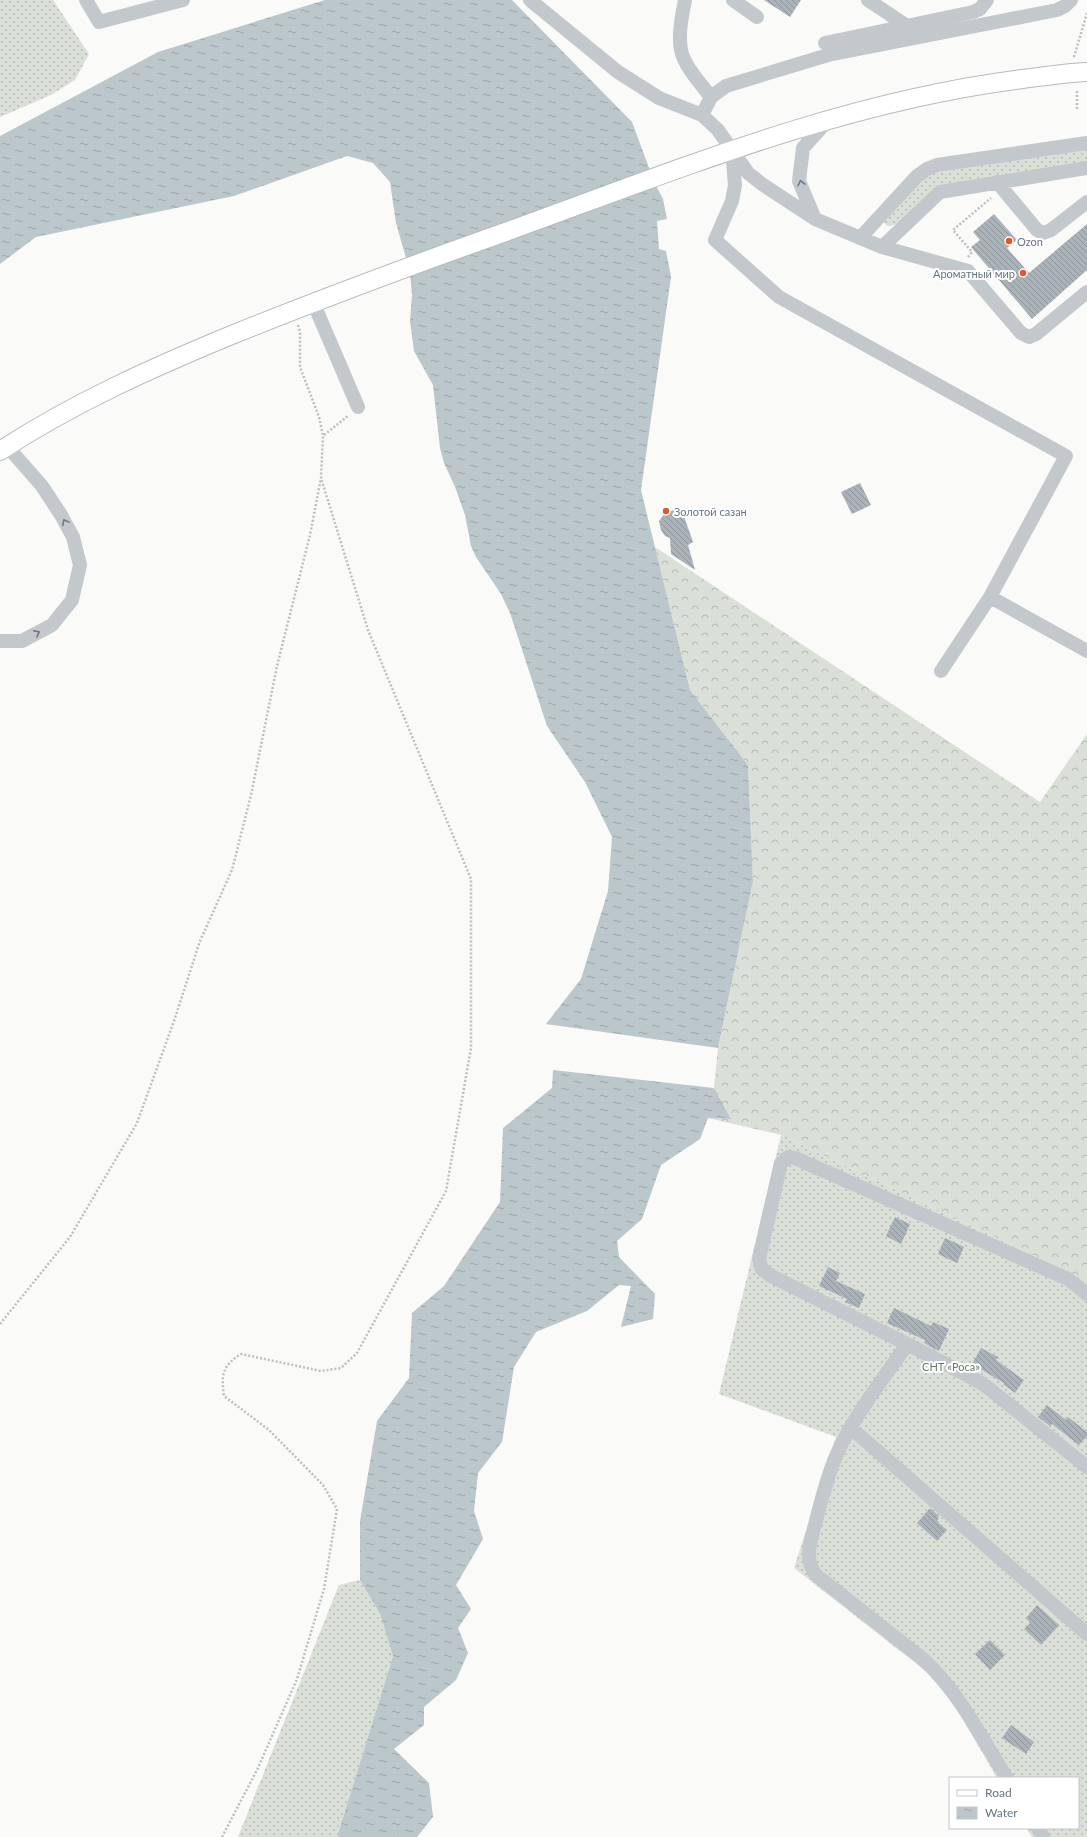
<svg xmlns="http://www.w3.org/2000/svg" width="1087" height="1837" font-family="Lato,sans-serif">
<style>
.grass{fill:url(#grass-dots)}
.forest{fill:url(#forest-crowns)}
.water{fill:url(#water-ripples)}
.building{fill:url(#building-back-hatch)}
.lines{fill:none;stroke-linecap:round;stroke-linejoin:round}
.major-casing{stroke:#b5babe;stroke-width:20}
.path{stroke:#bbbfc2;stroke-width:2.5;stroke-dasharray:2 2;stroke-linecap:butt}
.minor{stroke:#c3c8cc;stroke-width:14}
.major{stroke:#fff;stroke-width:18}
.oneway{stroke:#6a7a87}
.poi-dot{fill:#e4572e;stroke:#fff;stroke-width:1.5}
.labels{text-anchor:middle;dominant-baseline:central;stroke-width:4;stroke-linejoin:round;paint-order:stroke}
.poi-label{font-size:11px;fill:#657683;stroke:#fff;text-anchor:start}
.park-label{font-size:11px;fill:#687a64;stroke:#fff}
</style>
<defs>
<pattern id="grass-dots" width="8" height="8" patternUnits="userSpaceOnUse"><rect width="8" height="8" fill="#dadfd7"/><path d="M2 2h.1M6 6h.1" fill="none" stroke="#b4b9b4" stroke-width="1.8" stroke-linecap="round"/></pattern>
<pattern id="forest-crowns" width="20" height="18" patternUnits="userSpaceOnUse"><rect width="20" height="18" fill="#dadfd7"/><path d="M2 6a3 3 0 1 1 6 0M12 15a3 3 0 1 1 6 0" fill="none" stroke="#b4b9b4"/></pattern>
<pattern id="water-ripples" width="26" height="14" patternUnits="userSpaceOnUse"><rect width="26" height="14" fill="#bbc7cb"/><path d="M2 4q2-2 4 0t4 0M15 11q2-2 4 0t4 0" fill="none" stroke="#9ca6aa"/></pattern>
<pattern id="building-back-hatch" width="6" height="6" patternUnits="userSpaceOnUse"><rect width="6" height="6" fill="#aab3b9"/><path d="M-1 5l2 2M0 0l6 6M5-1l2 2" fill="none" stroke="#8e969c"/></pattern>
</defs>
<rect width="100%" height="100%" fill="#fafaf8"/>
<path class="grass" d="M0,0H53L89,54L75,80L51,95L0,117Z
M1087,147V163L936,188L895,225L887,226L882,220L919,180L933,173Z
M781,1135L1087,1281V1837H1032L1026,1828H1078V1778H997L942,1684L794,1568L836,1437L719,1394Z
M360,1580L380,1614L393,1656L337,1837H238L339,1585Z"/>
<path class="forest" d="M655,547L1040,802L1087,734V1281L781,1135L708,1118L731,1119L714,1088L718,1048L753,881L748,765L690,690Z"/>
<path class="water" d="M325,0H512L632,122L655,184L663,199L667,219L657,221L659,249L666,251L671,277L641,490L690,690L748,765L753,881L718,1048L546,1024L581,979L608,891L612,837L585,782L547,726L510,613L501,594L476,557L471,546L465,515L455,487L444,463L440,448L433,385L414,351L410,321L412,295L410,272L396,223L390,182L373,163L347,156L234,196L36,237L0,264V136L158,52Z
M553,1070L714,1088L731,1119L708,1118L700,1139L661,1165L642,1219L617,1241L619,1257L655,1294L653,1319L621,1327L631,1286L619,1285L587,1311L536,1332L514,1367L502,1442L478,1473L474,1511L483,1539L456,1585L471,1609L458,1628L468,1653L456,1680L424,1707V1725L394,1749L429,1783L433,1817L417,1837H337L393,1656L380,1614L360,1580V1521L377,1421L409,1378L412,1313L444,1286L500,1202L503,1128L552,1088Z"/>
<path class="building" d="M764,0H801L790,17Z
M994,214L1017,240L1007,248L1029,273L1087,224V270L1032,319L971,247L980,240L973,232Z
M860,483L871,505L852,514L841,492Z
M674,510L682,511L693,542L688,545L695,570L671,554L670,538L665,536L661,530L659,521L665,513Z
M895,1217L910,1224L901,1244L886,1236Z
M945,1238L964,1247L957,1263L938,1254Z
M828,1267L840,1273L836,1281L865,1294L859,1308L845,1302L847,1299L819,1286Z
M894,1308L931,1326L933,1322L949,1329L939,1351L924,1343L925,1340L887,1323Z
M981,1348L998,1357L996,1360L1024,1380L1015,1393L1003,1384L1004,1383L972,1364Z
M1047,1405L1066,1420L1068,1417L1087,1432V1436L1079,1445L1052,1424L1050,1426L1038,1417Z
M930,1508L939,1516L937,1522L947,1530L937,1541L917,1523Z
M1037,1605L1059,1625L1041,1645L1024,1629L1030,1623L1026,1618Z
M990,1640L1005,1655L990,1670L975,1654Z
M1011,1725L1034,1742L1026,1754L1002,1738Z"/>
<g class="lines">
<g class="major-casing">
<path id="major" d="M0,451C73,403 154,367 234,334C326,297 418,263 511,230C679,169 845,101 1023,79C1045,76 1066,73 1087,72"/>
</g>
<path class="path" d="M1074,57L1087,13
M1077,109V91
M968,257L972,252L953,230L991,198
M298,325L300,332V367L319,417L323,436
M0,1324L70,1237L137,1123L174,1021L200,941L232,870L251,795L277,666L310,535L321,478L323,436L349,415
M222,1837L258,1768L297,1679L324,1589L337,1509L323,1485L269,1430L224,1396C221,1375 222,1366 241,1354L321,1371L341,1368L357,1353L446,1191L471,1048V879L368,630L321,478"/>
<path class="minor" d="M86,0L99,22L183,0
M530,0L618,72L659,98L702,115L718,130L748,173L762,184L815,219L882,247L968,271L1021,333L1029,337L1036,334L1087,292
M685,0C682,15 678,34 681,50C684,66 701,84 711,97
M733,0L757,17
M868,0L907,26
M825,43L973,12L980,9L987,0
M702,115L711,97L726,86L828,55L1057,10L1065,6L1071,0
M732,150L735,185L732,201L715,240L779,297L1066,456L990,597L941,671
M997,182L1037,230L1043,233L1051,230L1087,202
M815,219L799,181L803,148L829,119
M860,238L917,176L927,169L937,165L1087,143
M882,247L940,192L1087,168
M313,302L358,407
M990,597L1087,651
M0,641H22L52,625L72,600L80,565L73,537L61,515L42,486L7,446
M907,1344L969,1376L987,1387L1087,1467
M851,1428L1087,1634
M1007,1778C981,1737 959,1692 923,1659L816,1575C803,1558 811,1541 816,1521C822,1498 827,1476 837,1454C854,1415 883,1380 907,1344L771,1276L762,1269L759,1259L781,1163L788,1157L795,1158L1068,1279L1087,1294
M1038,1828L1043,1837"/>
<use href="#major" class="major"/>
</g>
<defs><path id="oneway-chevron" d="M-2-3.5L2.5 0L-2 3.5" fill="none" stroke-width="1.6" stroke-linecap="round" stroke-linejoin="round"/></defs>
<g class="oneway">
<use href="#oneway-chevron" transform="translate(801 183) rotate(-103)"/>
<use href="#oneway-chevron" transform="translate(65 522) rotate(-118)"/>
<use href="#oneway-chevron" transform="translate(37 633) rotate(-28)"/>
</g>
<g class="poi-dot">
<circle cx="1009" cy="241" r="4"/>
<circle cx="1023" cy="273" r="4"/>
<circle cx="666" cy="511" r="4"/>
</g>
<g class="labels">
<g class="poi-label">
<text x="1017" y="241">Ozon</text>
<text x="1015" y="273" text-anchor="end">Ароматный мир</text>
<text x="674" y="511">Золотой сазан</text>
</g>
<g class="park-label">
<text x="951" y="1366">СНТ «Роса»</text>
</g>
</g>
<rect x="949" y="1777" width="130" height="52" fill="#ffffff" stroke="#c1c8cd"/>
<rect x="957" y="1790" width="20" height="6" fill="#ffffff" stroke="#c1c8cd"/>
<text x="985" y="1797" font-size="12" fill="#657683">Road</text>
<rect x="957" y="1807" width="20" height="12" fill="url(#water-ripples)" stroke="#c1c8cd"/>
<text x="985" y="1817" font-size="12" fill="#657683">Water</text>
</svg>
